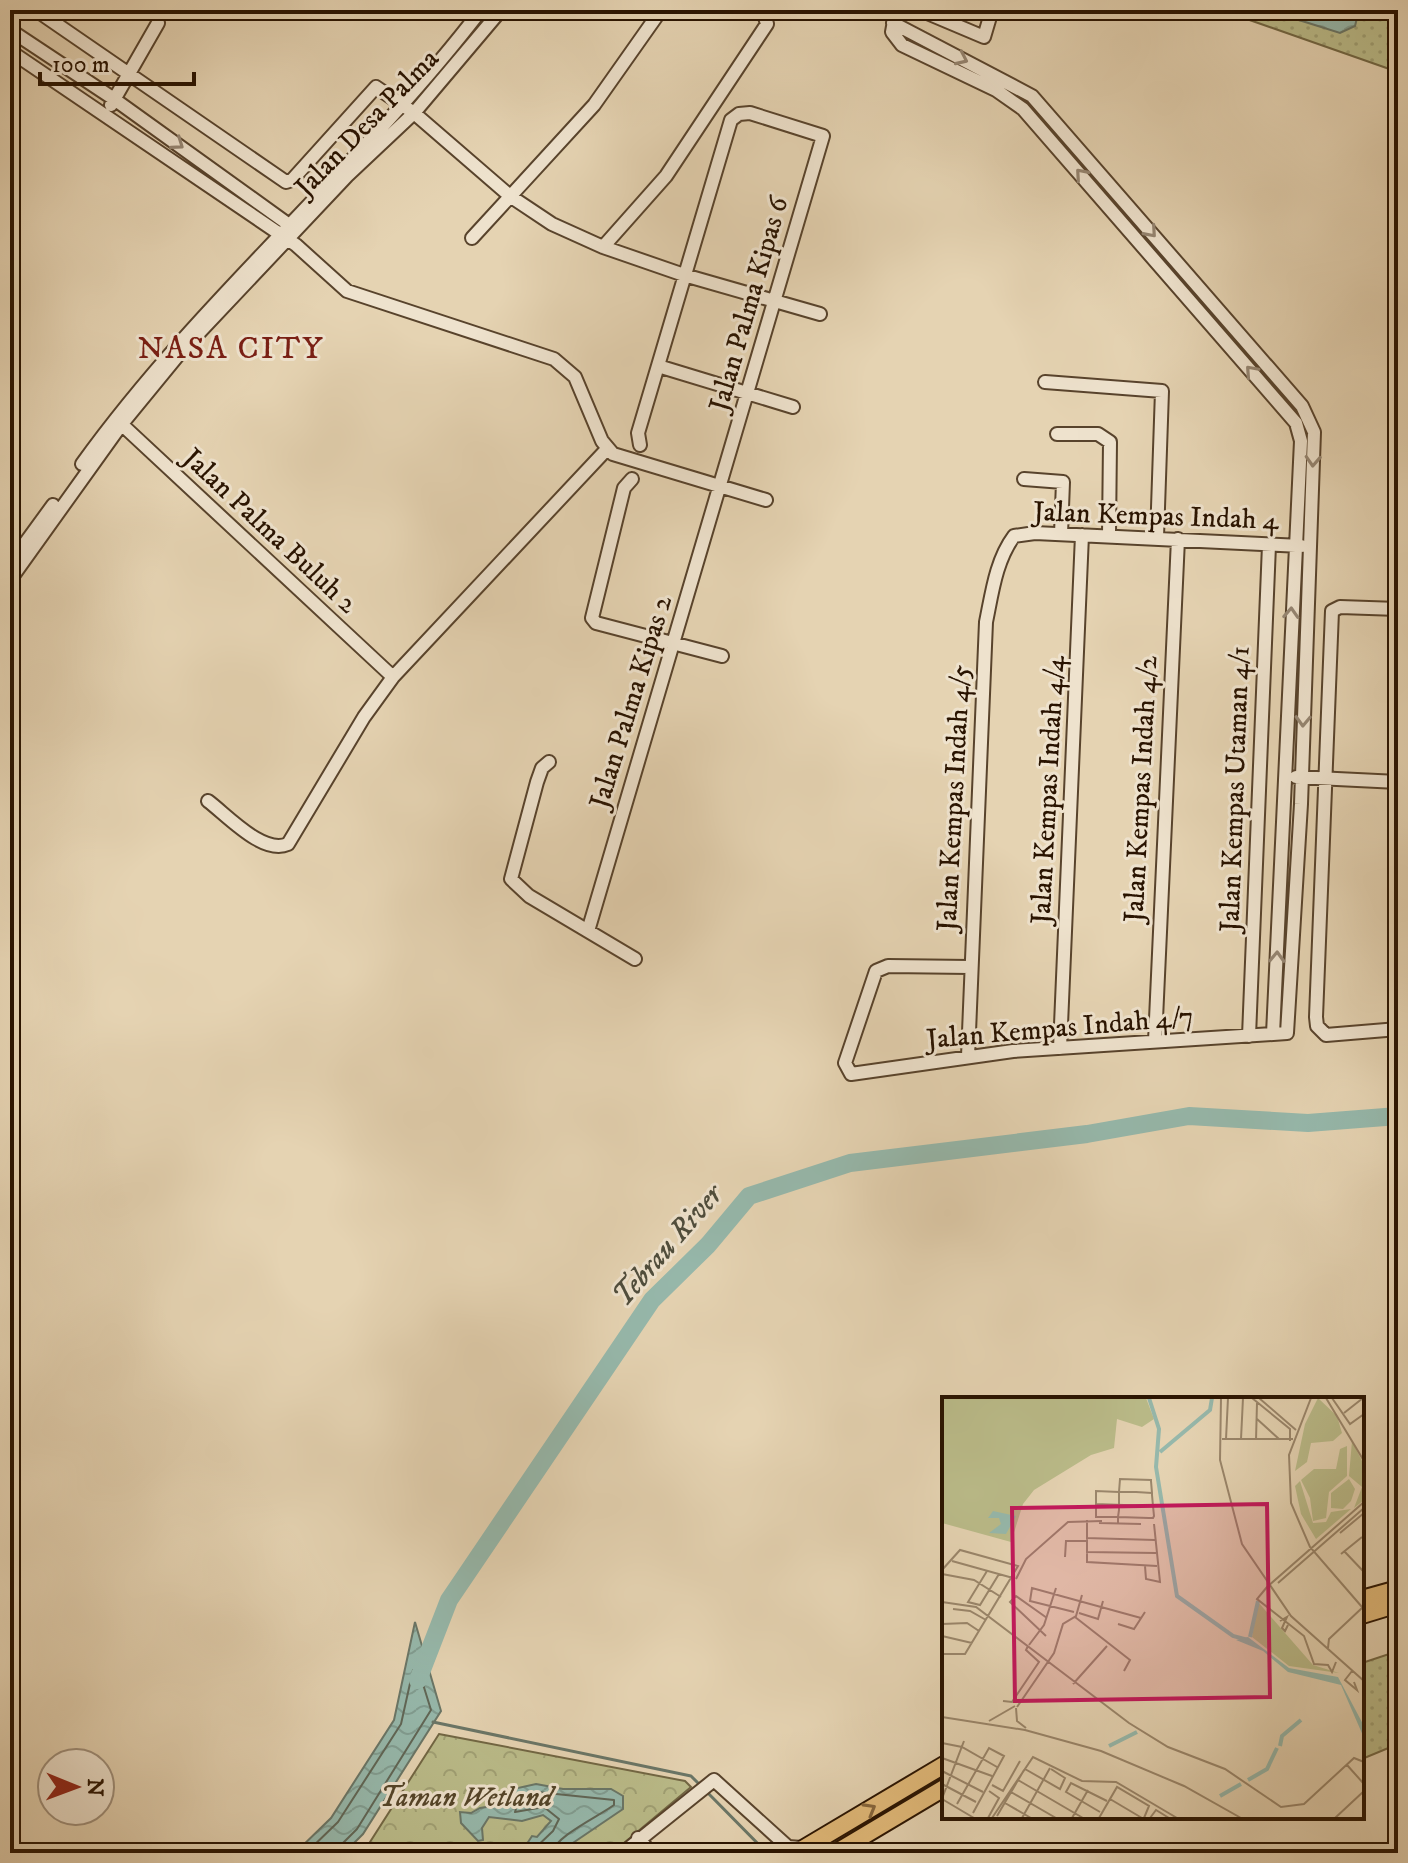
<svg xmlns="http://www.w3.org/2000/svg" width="1408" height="1863" font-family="'IM FELL DW Pica',serif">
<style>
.grass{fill:url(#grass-dots);stroke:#726744;stroke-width:2}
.forest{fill:url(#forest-crowns);stroke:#726744;stroke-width:2}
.water{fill:url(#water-waves);stroke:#6a7667;stroke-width:2}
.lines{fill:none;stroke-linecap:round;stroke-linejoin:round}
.shore{stroke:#606656;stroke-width:2}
.stream{stroke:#6a7667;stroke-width:3}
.river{stroke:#96b8ab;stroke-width:18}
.minor-casing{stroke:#58432c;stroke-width:16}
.major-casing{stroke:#291300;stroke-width:20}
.minor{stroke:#eee2cd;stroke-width:12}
.major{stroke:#e2ba79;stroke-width:16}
.oneway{stroke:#958571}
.oneway2{stroke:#86663c}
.labels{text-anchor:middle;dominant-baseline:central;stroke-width:6;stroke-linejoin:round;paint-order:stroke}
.street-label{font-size:28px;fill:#291300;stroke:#eee2cd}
.park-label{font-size:28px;font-style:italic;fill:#544529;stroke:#eee2cd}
.water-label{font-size:30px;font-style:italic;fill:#4f4d3c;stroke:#eee2cd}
.quarter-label{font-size:32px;letter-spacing:2px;fill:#7a1f14;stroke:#eee2cd}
.inset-river{fill:none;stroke:#96b8ab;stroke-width:4}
.inset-road{fill:none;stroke:#9a866b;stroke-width:2}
.view{fill:#c2185b;fill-opacity:0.15;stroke:#c2185b;stroke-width:4}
.inset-edge{fill:none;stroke:#291300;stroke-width:4}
</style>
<defs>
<pattern id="grass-dots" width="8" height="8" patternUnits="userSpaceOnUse" patternTransform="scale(2)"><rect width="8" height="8" fill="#babb89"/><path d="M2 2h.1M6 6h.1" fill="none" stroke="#a0a074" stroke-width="1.8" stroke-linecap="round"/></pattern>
<pattern id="forest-crowns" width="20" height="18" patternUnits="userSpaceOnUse" patternTransform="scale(2)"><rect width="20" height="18" fill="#babb89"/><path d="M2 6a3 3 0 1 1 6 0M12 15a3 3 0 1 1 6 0" fill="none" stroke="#a0a074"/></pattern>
<pattern id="water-waves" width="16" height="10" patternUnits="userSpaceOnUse" patternTransform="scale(2)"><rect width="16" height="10" fill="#96b8ab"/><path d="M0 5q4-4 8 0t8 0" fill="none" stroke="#819d91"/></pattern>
</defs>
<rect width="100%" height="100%" fill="#e5d3b2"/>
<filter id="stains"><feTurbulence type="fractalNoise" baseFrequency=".0025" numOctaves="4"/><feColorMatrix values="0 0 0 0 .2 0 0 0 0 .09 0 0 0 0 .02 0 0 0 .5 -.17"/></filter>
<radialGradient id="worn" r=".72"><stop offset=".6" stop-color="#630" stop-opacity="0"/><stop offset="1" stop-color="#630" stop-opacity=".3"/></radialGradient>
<path class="grass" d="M1221,10H1398V72Z
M1389,1654L1398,1688V1744L1362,1759V1663Z"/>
<path class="forest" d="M439,1734L685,1781L691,1787L612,1853H363Z"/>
<path class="water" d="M1289,10H1359L1355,26L1340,33L1299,20Z
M415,1622L441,1711L363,1834L344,1853H295L331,1818L394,1720Z
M536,1784L563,1789H611L623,1796V1809L558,1853H521L532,1836L537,1837L551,1821L543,1815L522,1821L489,1817L482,1828L483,1840L478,1841L461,1823L460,1812L471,1813L480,1808L506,1804L513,1789Z"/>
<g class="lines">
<path class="shore" d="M306,1853L338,1822L401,1724L413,1670L418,1668L431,1710L357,1829L340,1846L339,1853
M530,1853L553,1831L559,1819L544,1807L515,1812L520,1795L537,1792L614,1800V1805C599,1816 554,1837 552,1853"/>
<path class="stream" d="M433,1722L691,1776L700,1785
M705,1790L767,1853"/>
<path class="river" d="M418,1680L449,1600L652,1300L708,1245L749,1196L850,1163L1087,1134L1189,1116L1308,1123L1398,1116"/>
<g class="minor-casing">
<path id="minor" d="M36,10L286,182L292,180L376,87L414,113L510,196L552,224L603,247L684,275L820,314
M896,10L892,32L902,45L996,90L1023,109L1296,423L1301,441L1273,1034
M920,10L984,37L992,10
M893,23L1032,96L1302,406L1314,432L1301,804L1287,1033L1013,1051L851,1074L845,1063L876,971L888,966L970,967
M10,30L114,99L292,227
M10,51L296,245L347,291L554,359L575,377L602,441L613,454L766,500
M111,105L158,23
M472,238L594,105L661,10
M603,247L666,176L767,24L763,10
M658,366L793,407
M1045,382L1162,391L1157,537
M117,420L393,677
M1057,434H1098L1110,442L1109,534
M82,464C200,300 358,170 481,10
M632,479L624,488L592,618L596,623L722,656
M1024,479L1063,482L1061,534
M10,564L53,505
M10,580L121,425L180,353L347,176L414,113L501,10
M1398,609L1340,607L1332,611L1316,1017L1317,1026L1326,1035L1398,1029
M549,762L542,768L537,782L511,879L529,896L635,959
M1296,777L1398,782
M208,801C228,816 263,855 288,844L364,717L393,677L607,449
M588,931L823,136L750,113L739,114L731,120L638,433L640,445
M1249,1036L1269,545
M1155,1041L1178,539
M1060,1048L1082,535
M968,1056L986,622C992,593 996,560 1014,536L1035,533L1301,546
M638,1838L651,1853
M623,1853L714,1780L788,1847L802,1848"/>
</g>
<g class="major-casing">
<path id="major" d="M1362,1599L1398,1589
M1362,1615L1398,1604
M796,1853L944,1765
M835,1853L944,1788"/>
</g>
<use href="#minor" class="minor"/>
<use href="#major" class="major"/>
</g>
<defs><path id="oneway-chevron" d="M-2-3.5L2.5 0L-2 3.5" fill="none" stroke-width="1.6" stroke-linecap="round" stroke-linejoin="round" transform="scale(2)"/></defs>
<g class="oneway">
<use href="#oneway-chevron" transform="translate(962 59) rotate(25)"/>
<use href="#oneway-chevron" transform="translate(178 144) rotate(35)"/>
<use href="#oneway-chevron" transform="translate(1081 174) rotate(-131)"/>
<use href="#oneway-chevron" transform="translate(1151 232) rotate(49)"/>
<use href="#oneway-chevron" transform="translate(1251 371) rotate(-132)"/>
<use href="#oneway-chevron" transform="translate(1313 461) rotate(93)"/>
<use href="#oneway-chevron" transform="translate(1291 613) rotate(-87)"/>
<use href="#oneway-chevron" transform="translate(1303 721) rotate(92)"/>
<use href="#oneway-chevron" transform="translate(1277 957) rotate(-88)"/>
</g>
<use class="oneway2" href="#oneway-chevron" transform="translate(870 1809) rotate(-30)"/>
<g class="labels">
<g class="street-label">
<text transform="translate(367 123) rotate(-46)">Jalan Desa Palma</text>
<text transform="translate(749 304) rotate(-74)">Jalan Palma Kipas 6</text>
<text transform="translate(1156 516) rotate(2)">Jalan Kempas Indah 4</text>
<text transform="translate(270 531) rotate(43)">Jalan Palma Buluh 2</text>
<text transform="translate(631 702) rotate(-73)">Jalan Palma Kipas 2</text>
<text transform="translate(1141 789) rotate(-87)">Jalan Kempas Indah 4/2</text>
<text transform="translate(1235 789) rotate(-88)">Jalan Kempas Utaman 4/1</text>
<text transform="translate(1048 790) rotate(-87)">Jalan Kempas Indah 4/4</text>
<text transform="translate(954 798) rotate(-87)">Jalan Kempas Indah 4/5</text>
<text transform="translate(1060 1028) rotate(-5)">Jalan Kempas Indah 4/7</text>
</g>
<g class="park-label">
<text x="466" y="1797">Taman Wetland</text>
</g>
<g class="water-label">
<text transform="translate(668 1246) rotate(-49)">Tebrau River</text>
</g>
<g class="quarter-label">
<text x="231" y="349">NASA CITY</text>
</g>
</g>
<g transform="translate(942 1397)">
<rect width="422" height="422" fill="#e5d3b2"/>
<path d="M0,1H204L212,22L200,30L175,22L172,51L149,58L92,93L81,107L69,145L0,126ZM376,1L395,19L400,36L391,44L369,46L365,65L353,74L363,27ZM410,44L422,68V103L412,111L420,90L407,79ZM405,49V79L387,95L384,121L371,124L368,101L359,83L372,72H394L398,52ZM407,82L413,92L409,104L401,112L389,111V96ZM358,84L371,126L384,125L389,115L409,112L374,142L359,117L353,89Z" fill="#babb89"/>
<path d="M316,205L371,268L397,276L347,269L310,240Z" fill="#babb89"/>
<path d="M51,114L74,119L64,137L47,136L59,127L57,121H46ZM306,240L347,271L396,280L422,329V341L399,288L346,275L321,254L294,243Z" fill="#96b8ab"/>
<path class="inset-river" d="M207,1L217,32L214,70L235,199L291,239L306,243M218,55L268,13L270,1M308,240L316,204M167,349L195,335M338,349L340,339L359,323M306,383L325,372L335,351M278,399L299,387"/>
<path class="inset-road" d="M279,1L278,63L300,147L349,219L422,284M310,1L348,32V44M317,1L354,33M369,1L347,58L349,106L368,150L420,210M384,1L422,64M390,1L408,27L422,17M402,16L421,1M315,22L337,42M280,42H351M284,42L286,1M299,42L301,1M314,43L315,6M153,107L211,109M145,123V165L215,169M157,126L199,127M176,126V120L177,113V95L178,82L209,83V84L210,96V98L211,109L212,119L211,121H207L176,120H154V94L177,95H194L210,96M398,136L422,116M144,141L213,143M402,154L422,175M144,155L214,156M399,157L420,140M123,160L124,144H144M10,164L71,181M203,169L204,182L218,185L212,127M0,173L18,153L76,169L23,257H0M45,174L26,205L38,208L57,177M0,177L32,183L59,200M74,182L84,162L126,125L160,124M336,186L422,111M325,190L315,202L362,239L372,267L386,268L390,275L394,265M325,190L422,105M0,205L34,210L187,326L226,350L283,372L339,410L362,407L412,361L422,365M11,212L28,214L44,223M132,215L88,204L90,191L199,221M137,216L156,222L161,204M133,220L188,263L182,274M338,224L345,220L340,231L343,234L346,228M0,227L25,226L37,234M176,227L192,232L203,215M0,239L30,246M104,239L68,205L74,199L105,221M87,248L102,228L114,191M386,251L387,242L421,210M410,274L403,283L415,293L412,285M131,287L165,249M61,304L70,305L97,265L84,253L86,249M75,310L112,256L121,227L134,219L140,198M74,311L75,324L84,331M0,320L83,333L159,354L242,389L299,421M47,324L73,309M0,346L20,350L55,370M0,361L50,379M405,368L422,387M83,372L118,392L123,381L109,372M0,374L41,395M76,383L141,421M0,387L34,405M50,388L61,394L78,364M69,395L114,421M1,399L22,344M0,402L32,421M168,402L200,421M63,406L89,421M15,407L47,351L62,359L31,416M158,415L124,395L129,386L165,404M55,419L82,373M46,421L57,401L47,394M50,421L91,360L140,384L174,385L235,421M80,421L108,371M130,421L146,393M157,421L175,390L207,409L202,421M208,421L214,413L227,421M393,421L422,394"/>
<path class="view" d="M325,107L328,300L73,304L70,111Z"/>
<rect width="422" height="422" class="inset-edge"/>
</g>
<rect width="1408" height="1863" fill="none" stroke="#e5d3b2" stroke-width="40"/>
<rect x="12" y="12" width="1384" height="1839" fill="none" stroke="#291300" stroke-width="4"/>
<rect x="20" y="20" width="1368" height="1823" fill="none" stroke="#291300" stroke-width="2"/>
<g transform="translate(76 1787) rotate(91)"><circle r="38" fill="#eee2cd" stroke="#9f8f7b" stroke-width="2"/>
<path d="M0-6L14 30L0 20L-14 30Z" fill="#8f2418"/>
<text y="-12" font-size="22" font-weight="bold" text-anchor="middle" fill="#291300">N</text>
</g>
<path d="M40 72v12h154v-12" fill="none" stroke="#291300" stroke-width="4"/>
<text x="52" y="72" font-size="24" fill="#291300" stroke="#eee2cd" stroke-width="6" paint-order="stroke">100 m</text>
<rect width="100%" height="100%" filter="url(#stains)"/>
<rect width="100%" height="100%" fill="url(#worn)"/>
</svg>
